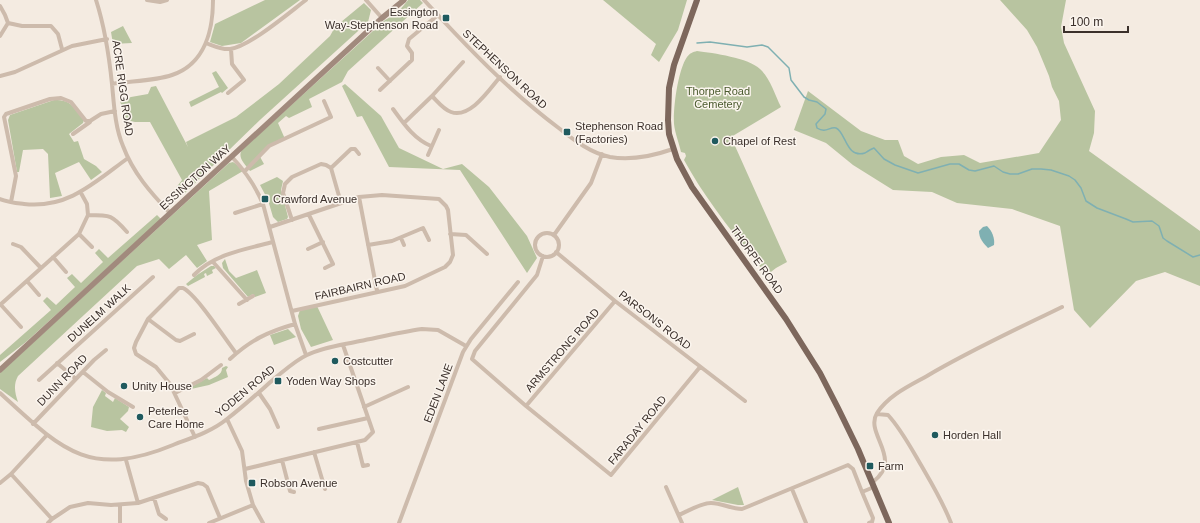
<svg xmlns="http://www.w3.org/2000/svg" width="1200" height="523" font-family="Arial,sans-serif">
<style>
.green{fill:#b8c4a0}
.water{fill:#7fb0b2}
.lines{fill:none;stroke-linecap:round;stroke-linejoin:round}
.stream{stroke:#7fb0b2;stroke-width:1.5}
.street{stroke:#cdbbac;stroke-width:4}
.secondary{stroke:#a18a7d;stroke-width:5.5}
.primary{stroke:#7d675c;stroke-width:6}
.poi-dot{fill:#1f5a5e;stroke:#fbf5ee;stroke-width:1.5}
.labels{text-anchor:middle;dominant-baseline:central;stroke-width:3;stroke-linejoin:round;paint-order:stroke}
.poi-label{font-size:11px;fill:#3b302b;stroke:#fbf5ee;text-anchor:start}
.street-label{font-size:11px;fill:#3b302b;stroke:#fbf5ee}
.park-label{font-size:11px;fill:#4a5a2e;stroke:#fbf5ee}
</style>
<rect width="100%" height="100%" fill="#f4ebe1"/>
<path class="green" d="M265,0H300L241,43L222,46L210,42L215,24Z
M408,0H420L423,3L348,71L342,82L309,99L312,107L289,118L286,116L278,123L285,139L269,146L259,155L264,164L250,171C245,164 237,158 242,150L385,20C397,14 400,10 408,0Z
M603,0H687L678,30L659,62L651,55L656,44Z
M1000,0H1066L1061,27L1064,43L1095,111L1094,133L1089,151L1200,231V286L1165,272L1136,281L1090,328L1074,310L1060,226L1012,209L957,203L932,192L893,190L853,165L826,143L794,130L808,91L861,131L885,140H898L904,156L918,164L941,157L964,155L980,163L1039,153L1061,120L1059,101L1052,87L1049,76L1037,47L1027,30Z
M364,3L371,10L368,22L261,119L186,192L175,199L171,194L182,180L150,122H135L126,120L120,101L131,97L148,94L151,87L156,86L188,147L186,142L236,117L279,84L330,36L335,27Z
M123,26L132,43L113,44L111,32Z
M697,51C713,53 749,58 760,69C770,78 775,95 781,107L731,137L787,262L776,268L767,275C737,238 707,202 684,160L686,156L685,153L681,152C679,143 675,133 674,124C673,108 678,70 687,57C690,53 693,52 697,51Z
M216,71L228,88L222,93L221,92L191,107L189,102L219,87L212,73Z
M345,84L381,116L399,148L443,169L462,164L489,187L527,236L537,258L527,273L460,170L389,167L362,116L357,117L342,86Z
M54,100C72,100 74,107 84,120L83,123L69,134L74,142L78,141L84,159L96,166L102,172L91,180L79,162L55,173L62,196L50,198L48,154L43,149L23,150L19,172H17L8,120L10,115Z
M233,162L236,164L243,171L209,191L212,240L197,245L207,261L197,268L186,255L169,269L159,259L137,266L18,376C13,385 15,393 18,402L0,389V373L229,163Z
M277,177L283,181L281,190L288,217L287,219L278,222L273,217L268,200L260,185Z
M157,215L161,219L26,342L0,362V355L51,310L43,301L47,297L56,305L75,287L67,278L72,274L81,283L103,262L95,253L99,249L108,258Z
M225,259L229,271L236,278L257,270L266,293L255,297L253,294L248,297L223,268L222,263Z
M211,266H214L216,268L212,270L213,273L207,276L206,273L204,274L205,277L188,286L186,284L197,275Z
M317,306L333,340L311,347L301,329L298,316L300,310Z
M288,329L296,337L274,345L270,335Z
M226,366L228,367L226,370L228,377L209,385L191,389V387L207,378L209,380C215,377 222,375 222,368Z
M102,390L106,393L105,396L113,402L115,398L129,407L128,411L120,419L129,427L126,432L122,430L107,431L91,427L93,407Z
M738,487L744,505H738L712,500Z"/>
<path class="water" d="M987,226C992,231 995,238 994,245L988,248C983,243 979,238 979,231L983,227Z"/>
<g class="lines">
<path class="stream" d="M697,43L710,42L747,47L762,45L768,47L789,68L791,80L804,97L809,100L817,102L826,109L825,114L816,124L817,128C826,134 830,126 836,128C846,132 846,159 865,153C868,151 871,149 874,148L884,159L895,165L918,173L950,164H959L969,170L975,171L994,166L1003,172L1010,174H1018L1032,169H1041L1051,170L1069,176L1075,180L1081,188L1086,201L1097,208L1126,219L1133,222L1152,221L1159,226L1163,238L1167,241L1193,257L1200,255"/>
<path class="street" d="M96,0C105,28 109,55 112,84C114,105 115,127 123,146C133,173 151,193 170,213
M147,0L160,2L167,0
M366,0L382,18
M424,0C466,46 510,92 560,129C575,141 591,153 610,157C632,161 653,156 673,149
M0,6L5,15L8,23L0,36
M8,23L22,26H51L58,34L62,49
M206,43C214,46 222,50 230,49C249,47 290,12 306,0
M378,68L390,81
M0,76L15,72L72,46L107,39
M112,84C131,81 155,81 172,75C205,64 213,30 213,0
M380,90L412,60V53L407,46L409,39L438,15
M228,93L244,80L232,64L231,49
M432,96C438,102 443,109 451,112C470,119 489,90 500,77
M393,109C404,124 414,139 431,146
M404,123L432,96L463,62
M73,134L90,122
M428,155L439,130
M232,157C246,172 255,185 263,204L295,324L306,355
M331,168L351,149H355L359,154
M245,171L269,146L331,117L324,101
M359,197L377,291
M0,199C7,202 16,203 24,204C68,209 95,182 128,158
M11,202L16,176L4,117L6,114L50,99L61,98L71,102L86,121H90L101,114L115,111
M235,213L263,204
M88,215C111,215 112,215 127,232
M309,215L333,264L325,268
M292,220L283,193L285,184L292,177L321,164L326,165L331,168L341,203
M270,227L359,197L382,195L439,199L446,206L448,210L453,255L450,262L445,267L405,286L292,311
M535 245a12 12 0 1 1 24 0a12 12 0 1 1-24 0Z
M79,234L92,247
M450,234L466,235L487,254
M554,235L591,183L602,154
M401,238L404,245
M13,244L21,247L41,268
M368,245L392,241L423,228L429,240
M308,249L323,242
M556,252L615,301L745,401
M543,256L537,275L475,351L472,359L526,406L615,301
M53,257L66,272
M213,262L247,300
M194,275C214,254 246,249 273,242
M27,281L39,295
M239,304L253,296
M0,305L79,234L88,215L87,204L81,193
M1,305L21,327
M148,319L176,340L180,341L194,334
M230,359C251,340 267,332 295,324
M57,363L76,379
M83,372L108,392L133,407
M39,380L153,277
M0,393C60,448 88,480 173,445C191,438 211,432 227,419C244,406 259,392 275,378C285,370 296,360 307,355C323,347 342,345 360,341C380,337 401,332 422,329L438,330L466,346
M175,393L201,380L221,365
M259,393L270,409L278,427
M526,406L611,475L700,367
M364,407L408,387
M877,414L888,415C901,429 911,448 921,465C932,484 943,502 951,523
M227,419L242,451L246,481L253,505L263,523
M33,424L94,360L106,350
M319,429L368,418
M195,437L170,384L156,367L136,354L134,348L136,342L148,319L179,288H183C197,295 225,339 236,353
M357,442L363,466L368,465
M314,452L325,489
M126,460L138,503
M282,460L290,491L294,492
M245,469L365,440L373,432L343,345
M11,474L52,519
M873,482C904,458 864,434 877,413C889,395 909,386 927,376C971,350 1017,329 1062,307
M0,483L11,474L46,436
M666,487L682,523
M792,489L806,523
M862,492L873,518L872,522L869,523
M154,498L159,514L166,519
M120,505V523
M679,515C688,511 701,503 711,503C722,503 731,509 742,509L848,465L853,469L862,492L874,487
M48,523L52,519L70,507L88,503L111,505L138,503L198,483L203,484L207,487L220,518
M209,523L253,505
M399,523L463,352L471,339L518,282"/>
<path class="secondary" d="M0,370L382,18L404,0"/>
<path class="primary" d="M697,0L674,65L669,88L668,120L669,134L677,159L692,187L786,319L820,373L838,408L858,449L889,523"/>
</g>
<g class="poi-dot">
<rect x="442" y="14" width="8" height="8" rx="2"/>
<rect x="563" y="128" width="8" height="8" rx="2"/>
<circle cx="715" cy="141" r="4"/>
<rect x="261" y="195" width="8" height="8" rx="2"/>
<circle cx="335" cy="361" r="4"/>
<rect x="274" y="377" width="8" height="8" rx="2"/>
<circle cx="124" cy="386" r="4"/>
<circle cx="140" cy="417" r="4"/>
<circle cx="935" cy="435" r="4"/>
<rect x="866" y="462" width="8" height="8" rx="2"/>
<rect x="248" y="479" width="8" height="8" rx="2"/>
</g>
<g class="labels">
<g class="poi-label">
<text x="438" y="12" text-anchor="end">Essington<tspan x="438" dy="13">Way-Stephenson Road</tspan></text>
<text x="575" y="126">Stephenson Road<tspan x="575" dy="13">(Factories)</tspan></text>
<text x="723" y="141">Chapel of Rest</text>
<text x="273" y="199">Crawford Avenue</text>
<text x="343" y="361">Costcutter</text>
<text x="286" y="381">Yoden Way Shops</text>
<text x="132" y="386">Unity House</text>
<text x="148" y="411">Peterlee<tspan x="148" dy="13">Care Home</tspan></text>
<text x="943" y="435">Horden Hall</text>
<text x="878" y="466">Farm</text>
<text x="260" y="483">Robson Avenue</text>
</g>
<g class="street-label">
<text transform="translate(505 69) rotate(43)">STEPHENSON ROAD</text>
<text transform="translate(123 88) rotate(82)">ACRE RIGG ROAD</text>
<text transform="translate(195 177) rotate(-42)">ESSINGTON WAY</text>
<text transform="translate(757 260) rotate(54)">THORPE ROAD</text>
<text transform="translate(360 286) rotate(-13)">FAIRBAIRN ROAD</text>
<text transform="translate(99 313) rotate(-42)">DUNELM WALK</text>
<text transform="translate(655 320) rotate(38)">PARSONS ROAD</text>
<text transform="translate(562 350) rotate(-49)">ARMSTRONG ROAD</text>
<text transform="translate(62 380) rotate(-46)">DUNN ROAD</text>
<text transform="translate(245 391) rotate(-40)">YODEN ROAD</text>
<text transform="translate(438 393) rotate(-69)">EDEN LANE</text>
<text transform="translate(637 430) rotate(-51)">FARADAY ROAD</text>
</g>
<g class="park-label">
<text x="718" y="91">Thorpe Road<tspan x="718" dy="13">Cemetery</tspan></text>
</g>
</g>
<path d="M1064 26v6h64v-6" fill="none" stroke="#3b302b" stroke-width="2"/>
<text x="1070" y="26" font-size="12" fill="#3b302b" stroke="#fbf5ee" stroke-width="3" paint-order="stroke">100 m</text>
</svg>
